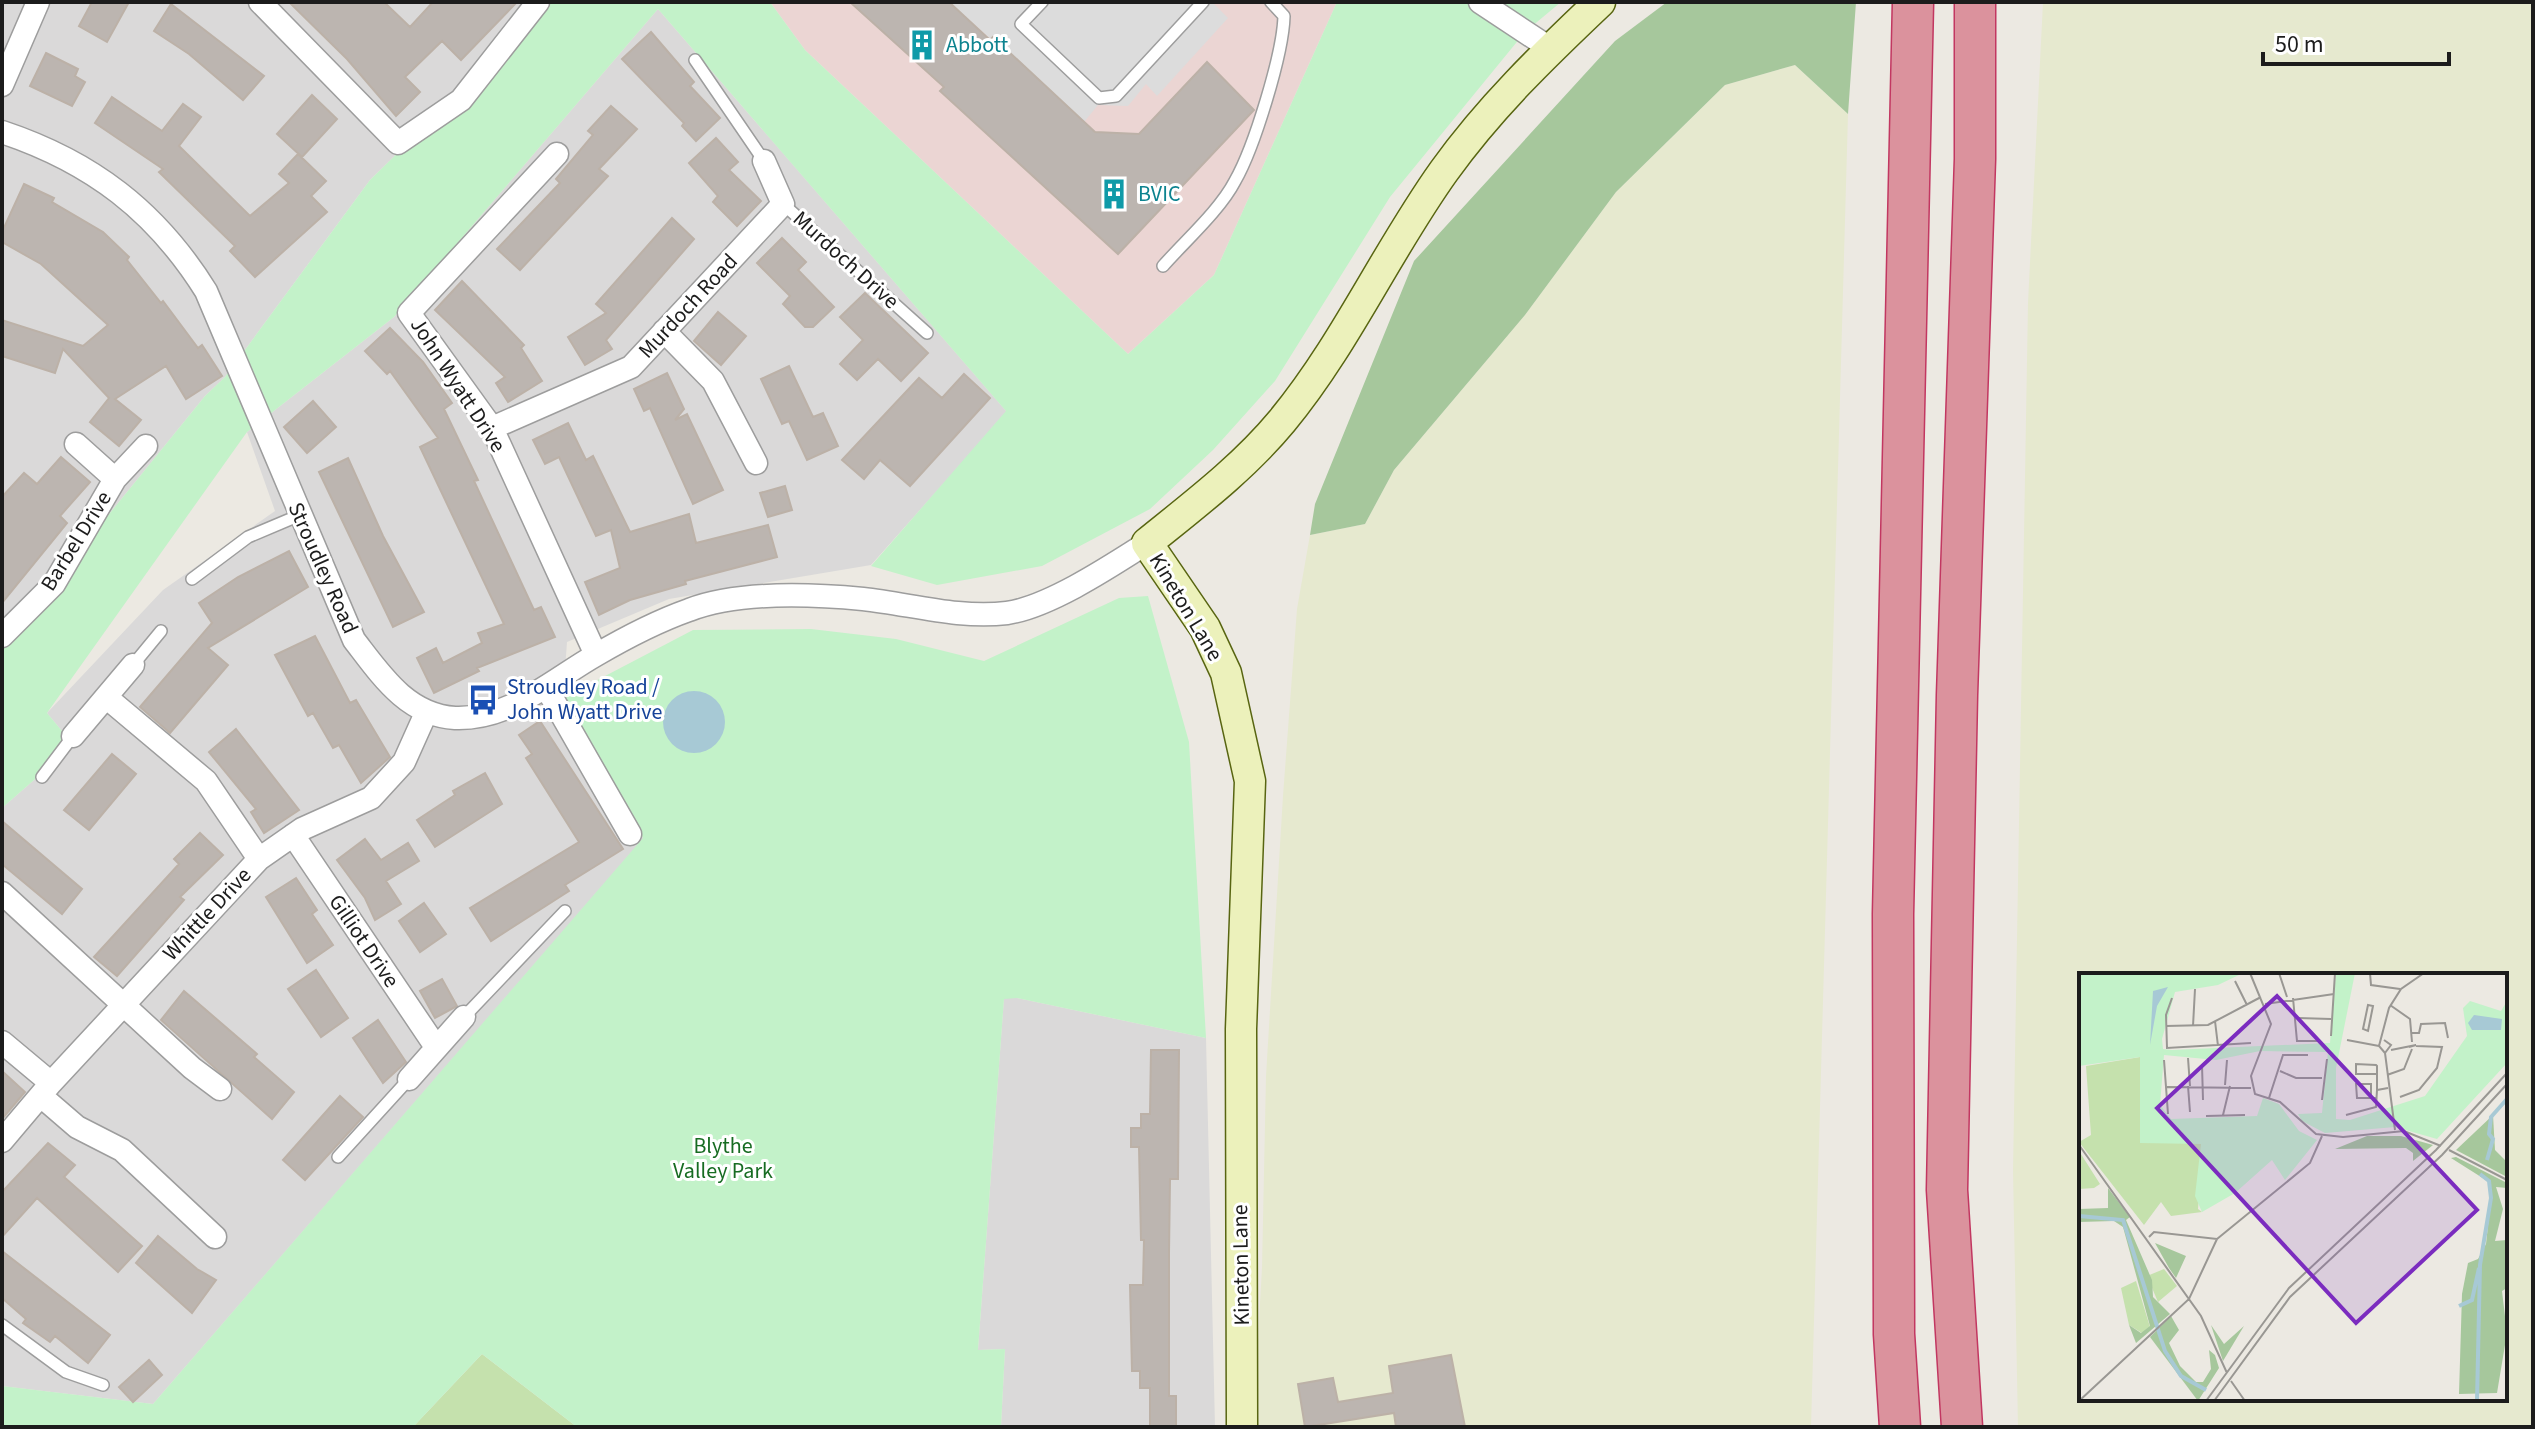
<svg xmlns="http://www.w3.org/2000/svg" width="2535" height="1429" font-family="'Source Sans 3',sans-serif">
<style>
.residential{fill:#dad9d9}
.commercial{fill:#ebd5d3}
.farmland{fill:#e6e9cf;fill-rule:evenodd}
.grass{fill:#c5e1ad}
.forest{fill:#a6c79c}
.park{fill:#c3f2c9}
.parking{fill:#dcdcdc}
.water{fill:#a7c9d5}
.building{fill:#bcb5b0;stroke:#bcb1a7;stroke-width:2}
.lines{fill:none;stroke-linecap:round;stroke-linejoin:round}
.lane-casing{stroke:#9d9d9d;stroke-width:14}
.street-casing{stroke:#9d9d9d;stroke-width:25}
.secondary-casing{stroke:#586511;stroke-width:33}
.highway-casing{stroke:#c23761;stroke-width:43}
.lane{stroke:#fff;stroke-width:11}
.street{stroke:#fff;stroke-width:22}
.secondary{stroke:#ecf1bb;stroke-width:30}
.highway{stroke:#db929d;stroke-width:40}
.labels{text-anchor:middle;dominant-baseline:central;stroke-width:6;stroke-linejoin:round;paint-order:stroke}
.culture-label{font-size:22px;fill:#0d838f;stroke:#fff;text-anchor:start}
.street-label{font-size:22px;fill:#1c1c1c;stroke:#fff}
.transit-label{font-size:22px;fill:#164399;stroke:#fff;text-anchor:start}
.park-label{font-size:22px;fill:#176c22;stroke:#fff}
.inset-river{fill:none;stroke:#a7c9d5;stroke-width:4}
.inset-road{fill:none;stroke:#999793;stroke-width:2}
.view{fill:#7b2cbf;fill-opacity:0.15;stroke:#7b2cbf;stroke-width:4}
.inset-edge{fill:none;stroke:#1c1c1c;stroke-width:4}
</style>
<rect width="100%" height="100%" fill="#ece9e2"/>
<path class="residential" d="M2,2H552L370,180L225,377L205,396L2,646Z
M658,9L1007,412L871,565L669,599L567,642L563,698L644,838L153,1404L2,1386V808L50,766L67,737L47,713L163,590L275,511L247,432L394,317Z
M1004,998H1017L1206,1038L1215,1427H1001L1005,1349L978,1350Z"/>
<path class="commercial" d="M770,2H1337L1214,275L1128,354L805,50Z"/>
<path class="farmland" d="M2043,2H2533V1427H2018L2013,1171L2028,303ZM2081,975H2505V1399H2081Z
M1795,65L1848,114L1811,1427H1253L1262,1268L1266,1076L1283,796L1297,609L1310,535L1365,524L1394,470L1525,315L1616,192L1725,85Z"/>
<path class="grass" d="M482,1354L577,1427H413Z"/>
<path class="forest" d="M1667,2H1856L1848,114L1795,65L1725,85L1616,192L1525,315L1394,470L1365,524L1310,535L1315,504L1414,261L1615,41Z"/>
<path class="park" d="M552,2H770L805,50L1128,354L1214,275L1337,2H1561L1525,32L1390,197L1275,381L1213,450L1150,509L1042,566L937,585L871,566L1006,411L658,9L394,317L247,432L47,713L67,737L50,766L2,808V646L205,396L225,377L370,180Z
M1148,596L1189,742L1206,1038L1017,998L1004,999L978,1350L1005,1349L1001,1427H577L482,1354L413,1427H2V1386L153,1404L643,838L563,698L693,630L811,629L896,639L984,661L1119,598Z"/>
<path class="parking" d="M949,2H1212L1228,18L1157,96L1146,84L1128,106L1098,105L1084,122Z"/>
<path class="water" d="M663 722a31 31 0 1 1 62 0a31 31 0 1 1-62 0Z"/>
<path class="building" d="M92,2H129L107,42L79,26Z
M289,2H384L410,27L433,2H517L461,60L442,41L405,77L420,92L396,116L347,59Z
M850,2H949L990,40L993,37L1095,132L1139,134L1207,62L1254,110L1118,254L940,91L944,87Z
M171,4L264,76L243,100L189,54L154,31Z
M651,32L694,82L690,86L720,118L696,141L682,126L684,123L622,59Z
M46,53L78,69L75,76L85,82L72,106L30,86Z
M312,95L337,119L302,157L277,134Z
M112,97L162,131L183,104L201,117L179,146L250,216L289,183L279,174L298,154L326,181L311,196L327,212L255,277L230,251L235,246L159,172L163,169L95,123Z
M611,106L637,129L599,169L608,176L520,270L497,249L560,183L556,179L593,135L588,131Z
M716,138L738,162L729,170L761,201L737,226L713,202L718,196L689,163Z
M24,184L54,198L52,202L103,232L129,257L127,260L161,303L163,301L198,348L202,345L222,376L186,399L166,366L115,399L141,420L119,446L90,422L109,398L63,349L55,373L2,356V320L83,346L108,325L41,264L2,242V232Z
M672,218L694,239L606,340L612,349L585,365L568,337L606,313L596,304Z
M782,238L806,262L798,270L834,307L813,327H805L783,304L790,296L757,263Z
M462,281L524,345L521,348L542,381L508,402L496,383L505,377L435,310Z
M865,293L928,353L901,381L878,359L857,380L840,364L863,340L840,317Z
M718,312L746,336L721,365L694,341Z
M390,328L423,362L452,403L444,409L478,480L474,481L534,610L541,607L555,637L477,668L479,671L434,693L417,658L436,648L443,663L482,643L478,633L504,624L420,447L438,438L390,371L387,374L365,351Z
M789,366L813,417L823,413L838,446L807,460L789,421L782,424L761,379Z
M667,373L684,409L675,420L687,414L723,490L693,504L650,408L644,411L634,389Z
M964,374L990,398L910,486L880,460L864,479L842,460L919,378L942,398Z
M313,401L336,427L307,453L284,427Z
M568,423L586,460L593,456L630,532L689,514L696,543L768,525L777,557L685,581L686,584L630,600L599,615L585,582L620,568L611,530L596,536L559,457L545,464L533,440Z
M61,457L90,482L60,516L67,523L2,603V497L24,473L37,484Z
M348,458L383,536L424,612L393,627L319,472Z
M785,486L792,510L768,517L760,493Z
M289,551L308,587L208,648L228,665L170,733L140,707L212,623L199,603L238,577Z
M315,636L350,703L356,700L390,757L361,783L339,745L333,748L313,713L308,716L275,655Z
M540,721L623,849L565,885L569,891L491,941L470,908L579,842L526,758L532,754L519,735Z
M236,729L299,810L264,833L251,812L256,809L209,752Z
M112,754L136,774L89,830L64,810Z
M485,773L502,804L435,847L417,820L455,795L453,791Z
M2,821L82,889L62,914L2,864Z
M200,833L223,855L180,897L184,900L117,976L94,957L179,864L174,859Z
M365,839L381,860L408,843L419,861L386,881L401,904L375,920L365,898L337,860Z
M296,878L317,910L312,914L333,945L307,963L266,897Z
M424,903L446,934L420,952L399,921Z
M316,970L348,1018L321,1037L288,989Z
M442,979L457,1006L435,1018L420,991Z
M184,991L257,1054L254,1057L294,1092L272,1119L161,1020Z
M378,1020L406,1062L383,1083L353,1038Z
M1151,1050H1179L1178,1179H1170L1169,1253V1396H1176V1427H1150V1388H1140V1371H1132L1130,1285H1143L1144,1240H1141L1139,1147H1131V1128H1141V1114H1150Z
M2,1071L25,1092L2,1119Z
M340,1096L363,1117L305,1180L283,1160Z
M48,1143L75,1165L64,1177L142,1246L118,1272L37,1198L2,1237V1192Z
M158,1236L197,1269L216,1280L192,1313L136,1263Z
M2,1251L110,1335L88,1363L55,1336L50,1342L23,1323L26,1319L2,1298Z
M1451,1355L1465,1427H1396L1394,1413L1305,1427L1298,1384L1333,1378L1338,1402L1393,1393L1389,1366Z
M149,1360L162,1375L133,1402L119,1387Z"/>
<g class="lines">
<g class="lane-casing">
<path id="lane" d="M1042,2L1021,24L1099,98L1116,96L1203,2
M695,60L764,161
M783,204L927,333
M1163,266C1185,241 1220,210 1235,181C1254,148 1283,54 1284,16L1271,2
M192,579L248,537L300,515
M133,665L161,631
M42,777L73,736
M464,1017L565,911
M338,1157L409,1079
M2,1325L66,1372L103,1385"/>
</g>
<g class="street-casing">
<path id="street" d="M260,2L398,143L461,100L538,2
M1480,2L1551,49
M2,85L38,2
M2,132C92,162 156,211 206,291L354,640C381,675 407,715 455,718C510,720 552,680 596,655C625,638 658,621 689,610C738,591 810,594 863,599C910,604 959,619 1007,613C1049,607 1111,566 1147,543
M557,154L409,313L492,428L596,655
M664,331L713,381L756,463
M492,428L631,367L783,204L764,161
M76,444L115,479
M2,636L54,584L115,479L146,446
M547,689L630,834
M106,697L206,781L259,859
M73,736L133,665
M293,835L436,1047
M2,893L192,1068L220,1089
M2,1042L51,1083
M409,1079L464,1017
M41,1096L77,1127L122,1150L215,1237
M2,1141L51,1083L259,859L302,829L371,798L404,762L426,713"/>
</g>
<g class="secondary-casing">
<path id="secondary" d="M1242,1427L1241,1029L1250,781L1226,673L1205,628L1147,543C1194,505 1243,468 1282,421C1345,345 1386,252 1444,171C1489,108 1544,55 1600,2"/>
</g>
<g class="highway-casing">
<path id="highway" d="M1900,1427L1894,1334L1893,914L1913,2
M1962,1427L1947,1190L1957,695L1975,159V2"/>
</g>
<use href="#lane" class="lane"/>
<use href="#street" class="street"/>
<use href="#secondary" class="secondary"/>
<use href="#highway" class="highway"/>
</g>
<defs>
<g id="building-bare" transform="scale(2.4)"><path d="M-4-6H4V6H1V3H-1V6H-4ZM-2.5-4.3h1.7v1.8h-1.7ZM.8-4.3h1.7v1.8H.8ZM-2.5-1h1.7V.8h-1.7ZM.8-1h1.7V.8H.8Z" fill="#0f9aa8" stroke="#fff" stroke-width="2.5" paint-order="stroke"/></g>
<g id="bus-bare" transform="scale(2.4)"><path d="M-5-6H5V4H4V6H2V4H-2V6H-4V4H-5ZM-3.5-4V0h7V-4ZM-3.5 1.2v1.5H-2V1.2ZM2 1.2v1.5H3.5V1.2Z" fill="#1a4fb4" stroke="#fff" stroke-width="2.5" paint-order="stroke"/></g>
</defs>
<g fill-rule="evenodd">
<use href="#building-bare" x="922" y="45"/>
<use href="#building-bare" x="1114" y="194"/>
<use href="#bus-bare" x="483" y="700"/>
</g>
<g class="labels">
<g class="culture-label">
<text x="946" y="45">Abbott</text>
<text x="1138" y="194">BVIC</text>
</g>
<g class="street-label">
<text transform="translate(846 260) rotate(42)">Murdoch Drive</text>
<text transform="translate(688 306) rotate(-47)">Murdoch Road</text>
<text transform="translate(458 385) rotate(57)">John Wyatt Drive</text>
<text transform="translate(76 541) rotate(-58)">Barbel Drive</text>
<text transform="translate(323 568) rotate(66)">Stroudley Road</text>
<text transform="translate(1186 607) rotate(59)">Kineton Lane</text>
<text transform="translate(207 914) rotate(-47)">Whittle Drive</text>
<text transform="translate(364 941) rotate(56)">Gilliot Drive</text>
<text transform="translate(1241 1265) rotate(-91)">Kineton Lane</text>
</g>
<g class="transit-label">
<text x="507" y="687">Stroudley Road /<tspan x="507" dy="25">John Wyatt Drive</tspan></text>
</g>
<g class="park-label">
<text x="723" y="1146">Blythe<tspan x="723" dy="25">Valley Park</tspan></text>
</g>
</g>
<g transform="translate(2079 973)">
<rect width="428" height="428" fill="#ece9e2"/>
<path d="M61,84V170H122L123,187L119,236L123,239L92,243L82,229L65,252L0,169L12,162L7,93ZM0,178L21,211L15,215L0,216ZM85,296L98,313L79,329L68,303ZM57,308L71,354L63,360L50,352L42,315Z" fill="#c5e1ad"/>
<path d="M414,142L416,177L428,189V204L377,177ZM288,163H322L354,172L334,188V180L327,175L256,176ZM377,184L428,210V215L417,214L424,236L416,268L428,267V315L423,318L428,360L418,420L380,421L383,321L389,290L399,286L407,271L412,225L410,209L372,185ZM29,215L51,244L47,247L73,307L74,324L91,341L57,370L50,352L62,360L71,353L44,254L35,248L0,249V236L29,235ZM76,270L107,283L97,305L90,295ZM92,343L100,357L90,370L101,393L117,409H124L132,396L130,377L136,382L140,395L119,428L71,364ZM132,352L145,371L165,353L144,388Z" fill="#a6c79c"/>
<path d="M0,0H164L139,12L96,19L83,66L84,76L93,77L251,70L257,0H276L257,95V146L271,147L346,123L388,63L384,35L391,28L422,38L428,28V90L358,166L316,154L246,160L223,148L219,141L243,140L249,79L181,78L137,87L85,82L81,132L92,146L178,143L184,125L200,131L220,158L238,167L206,207L193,187L156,220L123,239L116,223L122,171L61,170V84L0,93Z" fill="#c3f2c9"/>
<path d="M89,14L78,33L71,72L74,18ZM395,42L423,46L422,57H393L389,50Z" fill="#a7c9d5"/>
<path class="inset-river" d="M408,187L414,166L410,161L412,144L428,126M0,243L44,247L86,378L102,403L127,417M380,333L393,327L400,295M398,428L401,292L412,225L410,208L401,201"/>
<path class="inset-road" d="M171,0L192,51L172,103L176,121L201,129L237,161L264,164L325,158L362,173M200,0L208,24M291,0L292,12L321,16M156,8L168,32M93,25L87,42L88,75L172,70M214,25L218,68H241M186,31L255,21M289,32L294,33L289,58L284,56ZM311,32L331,46L333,69M219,45L252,46M136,48L139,73M87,53L129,52L182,24M114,53L116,16M333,60H340L342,51L366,50L369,65M252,63L256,0M268,67L300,73M305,67L312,72L306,80L316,157M312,77L337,72L330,74M306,80L300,73L310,35L322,16L345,0M109,85L111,113M85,87L89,141M123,92L124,127M201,98L217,105H243M298,101H277V91L297,92L298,93V117L309,115M308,102L325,96L333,76M146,112L148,87M109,113L111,139M88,114L172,115M321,124L340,117L358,95L363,74L337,73M190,125L204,82H229M292,125V111H277L278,125H298M243,127L248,86M144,142L151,113M267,142L297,134L298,117M127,143L166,142M0,172L122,343L148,400M370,177L428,207M70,264L75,259L138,266L231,190L243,163M152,408L166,428M0,428L110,326L138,266M127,428L210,315L357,177L428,100M135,428L211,324L363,182L428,111"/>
<path class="view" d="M198,23L398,237L277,350L78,135Z"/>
<rect width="428" height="428" class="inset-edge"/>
</g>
<rect width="2535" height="1429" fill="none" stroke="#1c1c1c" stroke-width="8"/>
<path d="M2263 52v12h186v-12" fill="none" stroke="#1c1c1c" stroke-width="4"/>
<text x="2275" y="52" font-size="24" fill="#1c1c1c" stroke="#ffffff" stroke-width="6" paint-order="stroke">50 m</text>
</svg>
